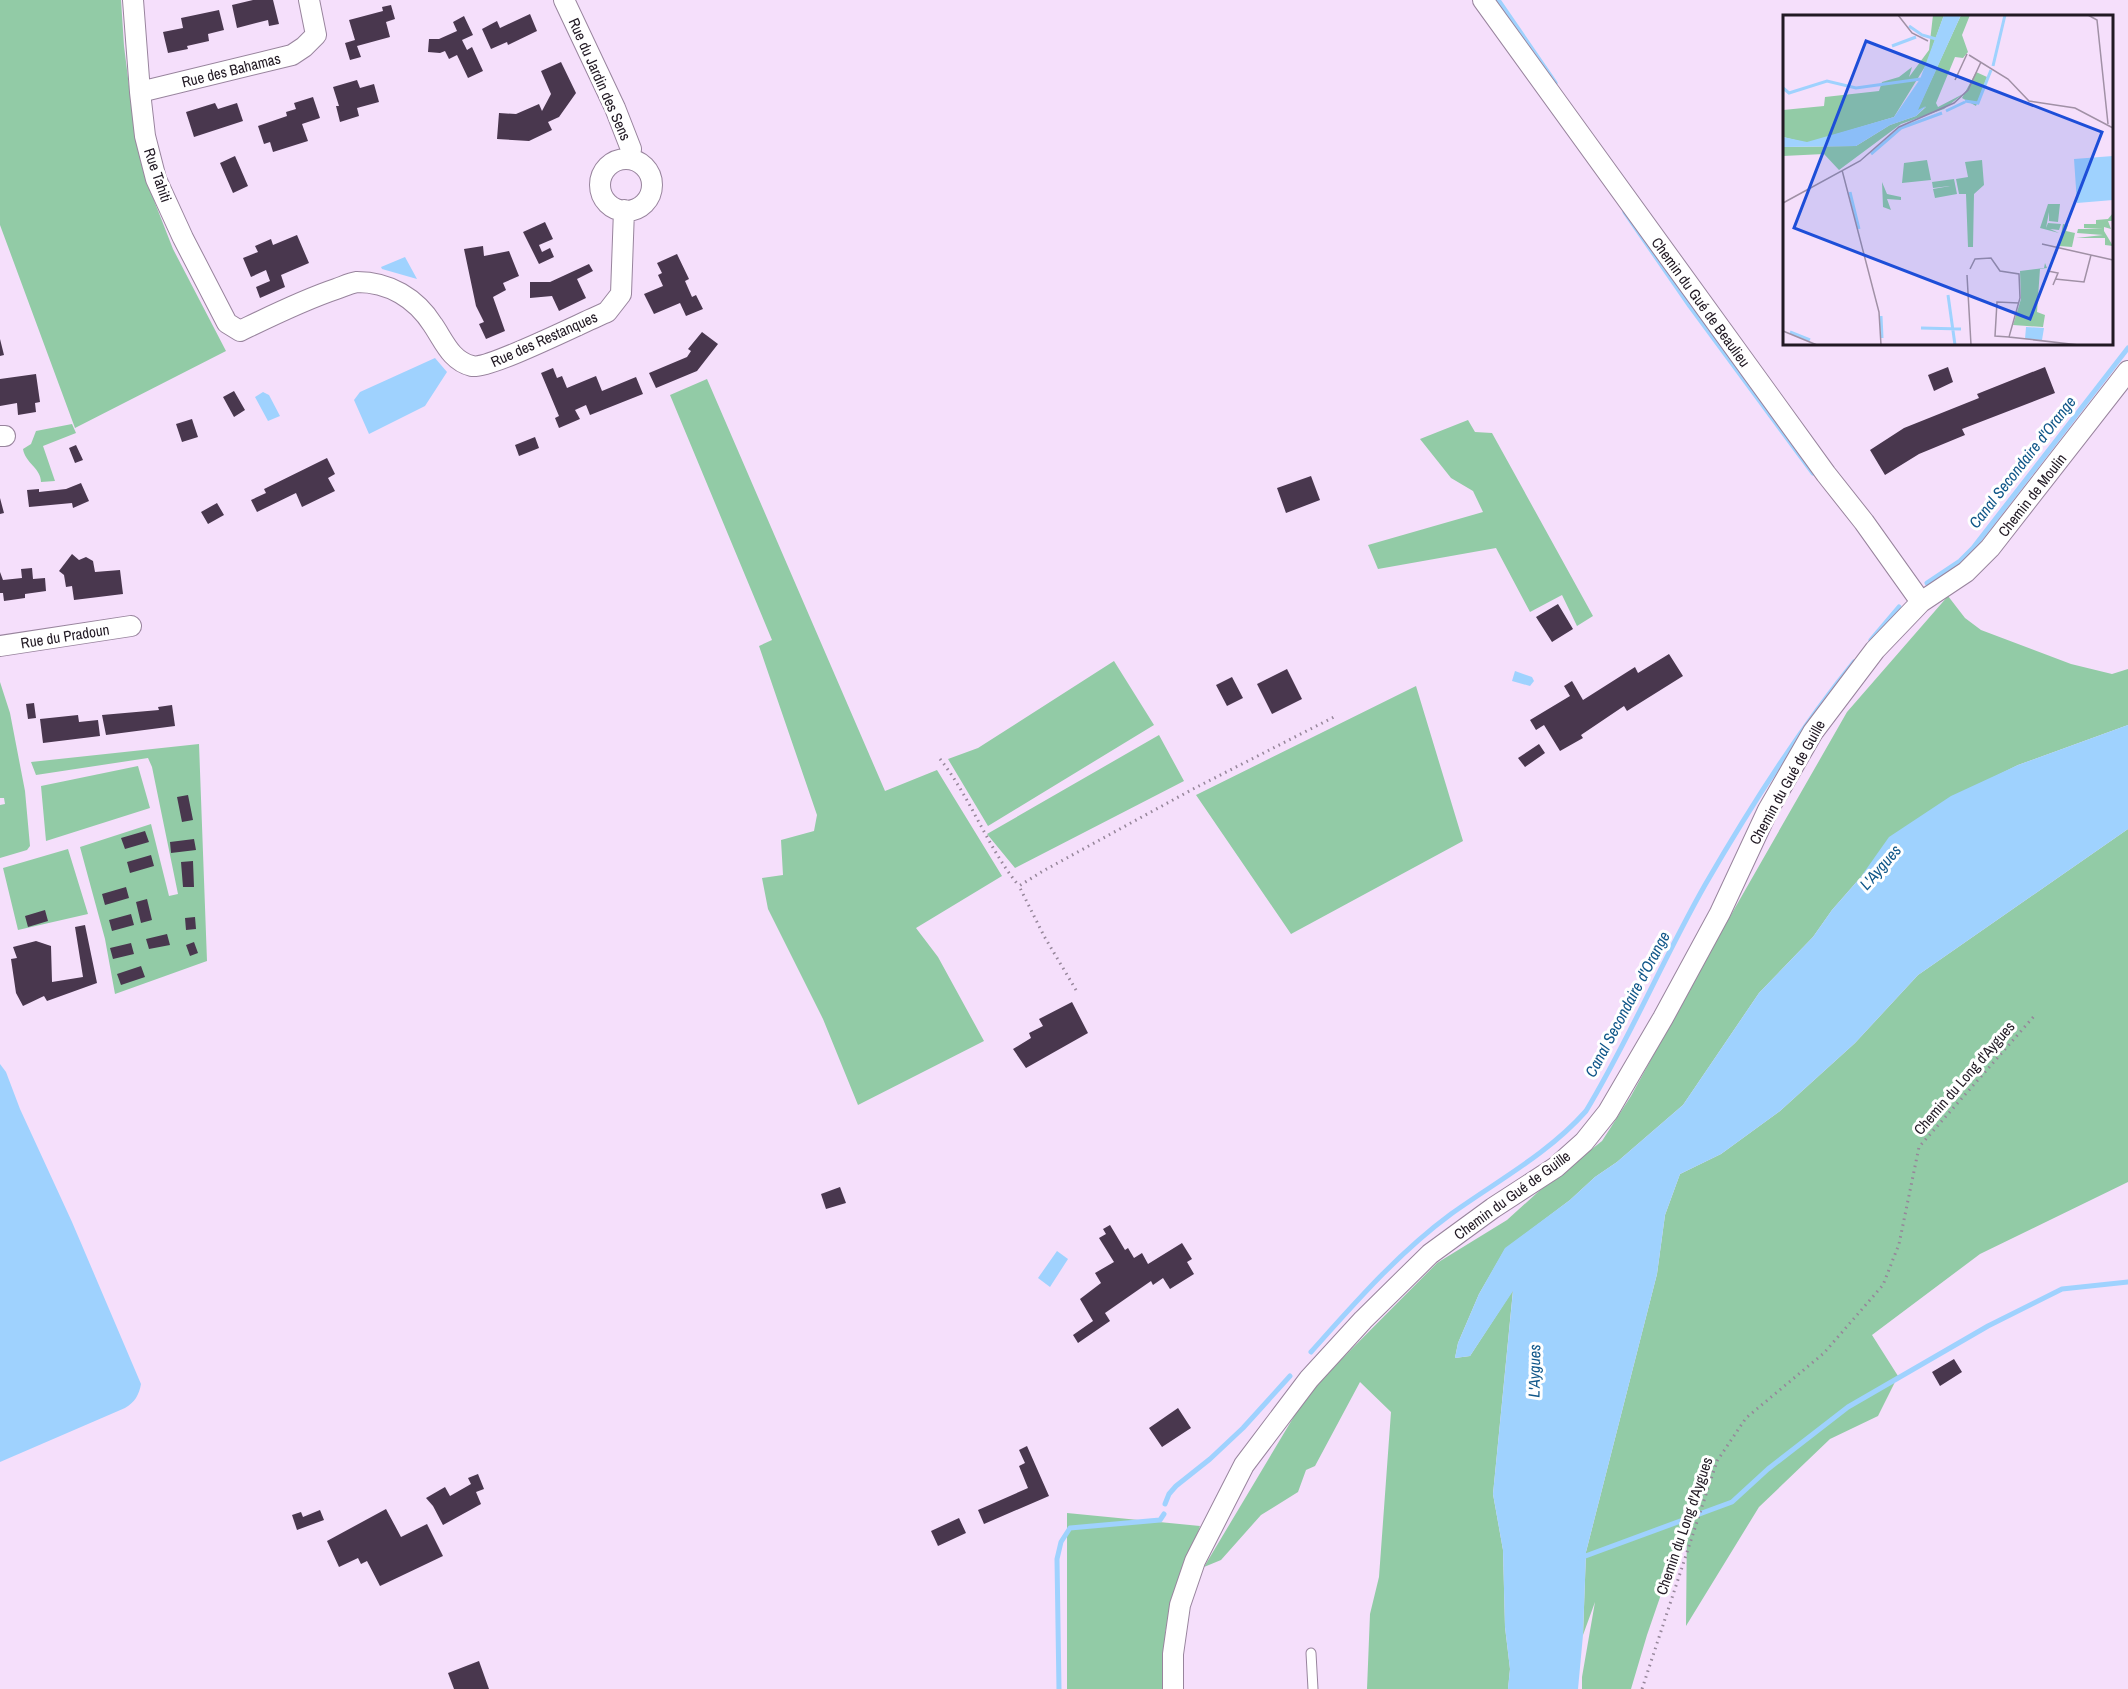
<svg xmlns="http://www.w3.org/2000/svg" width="2128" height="1689" font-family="'Archivo Narrow',sans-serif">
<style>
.green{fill:#92cba6}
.water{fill:#9fd2fe}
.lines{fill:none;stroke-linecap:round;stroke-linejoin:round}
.stream{stroke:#9fd2fe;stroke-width:5}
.building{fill:#49374e}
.lane-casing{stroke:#98849d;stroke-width:11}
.street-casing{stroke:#98849d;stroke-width:22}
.path{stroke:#96869a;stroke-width:3;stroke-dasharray:1.5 4.5;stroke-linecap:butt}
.lane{stroke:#fff;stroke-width:9}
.street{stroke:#fff;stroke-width:20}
.labels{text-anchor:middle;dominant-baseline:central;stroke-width:6;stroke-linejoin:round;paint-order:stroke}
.street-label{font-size:15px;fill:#211923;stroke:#fff}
.water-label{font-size:16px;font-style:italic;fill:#105789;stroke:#fff}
.inset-river{fill:none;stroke:#9fd2fe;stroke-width:3}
.inset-road{fill:none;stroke:#a090a5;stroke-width:1.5}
.view{fill:#1d4ed8;fill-opacity:0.15;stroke:#1d4ed8;stroke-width:3}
.inset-edge{fill:none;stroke:#211923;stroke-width:3}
</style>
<rect width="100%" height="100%" fill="#f5dffb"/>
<path class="green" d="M0,0H121L124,46L134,126L155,203L173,249L226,351L75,428L0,225Z
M707,379L885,791L937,770L1002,876L916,928L938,957L984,1041L858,1105L823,1019L768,909L762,878L783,875L781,840L814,831L817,815L759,646L772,640L670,395Z
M1468,420L1475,432L1492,433L1593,616L1577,626L1562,595L1530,612L1496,548L1378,569L1368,545L1483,512L1473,491L1451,478L1420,439Z
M72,424L76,433L43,446L55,481L41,482C41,468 25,463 23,449L31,444L36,431Z
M1948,596L1965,618L1981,630L2071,664L2112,674L2128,669V725L2018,765L1988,780L1860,878L1832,910L1813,937L1759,993L1683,1105L1617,1162L1595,1177L1570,1200L1505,1249L1479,1294L1458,1343L1455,1358L1470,1356L1513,1290L1493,1494L1503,1550L1505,1627L1510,1669L1508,1689H1367L1370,1614L1379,1577L1391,1412L1360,1382L1315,1466L1306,1470L1298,1492L1261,1515L1221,1560L1204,1567L1308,1393L1437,1263L1507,1220L1538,1192L1602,1141L1631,1096L1712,948L1847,712Z
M1114,661L1154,725L988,826L948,759L978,748Z
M0,666V682L10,713L25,791L30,846L27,850L0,858V805L5,804L4,798H0Z
M1416,686L1463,841L1291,934L1196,795Z
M1159,735L1184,781L1015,868L987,834Z
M199,744L207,961L115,994L105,939L80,847L151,824L169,896L178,894L152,767L148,758L36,775L31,762Z
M138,766L150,808L46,841L41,786Z
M2128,829V1182L1980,1254L1872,1335L1898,1376L1878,1416L1830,1439L1759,1507L1686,1626L1687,1519L1647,1635L1631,1689H1582V1677L1595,1602L1583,1635L1586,1552L1657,1274L1665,1215L1680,1174L1721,1154L1780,1111L1855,1043L1918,975Z
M68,849L88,914L18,930L3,868Z
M1067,1513L1200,1526L1165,1632L1167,1689H1067Z"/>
<path class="water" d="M405,257L417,279L382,269L381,267Z
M435,358L447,372L425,406L369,434L354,400L360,392Z
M263,392L269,395L280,416L268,421L255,397Z
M1515,671L1532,677L1534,681L1530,686L1512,681Z
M2128,725V829L1918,975L1855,1043L1780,1111L1721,1154L1680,1174L1665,1215L1657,1274L1586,1552L1583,1635L1578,1689H1508L1510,1669L1505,1627L1503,1550L1493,1494L1513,1291L1470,1356L1455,1358L1458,1343L1479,1294L1505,1248L1570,1200L1595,1177L1617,1162L1683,1105L1759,993L1813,937L1832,910L1860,878L1889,837L1951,796L2018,765Z
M0,1064L6,1072L20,1109L72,1222L141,1384C139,1395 135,1402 125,1408L0,1462Z
M1057,1251L1068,1259L1050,1287L1038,1278Z"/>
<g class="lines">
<path class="stream" d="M1498,0L1555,83
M1625,212L1690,306L1813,473
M1927,583L1960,561L1973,548L2128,348
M1871,640L1899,607
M1311,1352C1354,1304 1398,1253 1451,1214C1497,1181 1548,1154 1586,1111C1630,1038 1663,959 1705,885C1750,807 1798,731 1854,662
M1165,1504L1169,1494L1176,1486L1210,1459L1243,1428L1290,1376
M1580,1558L1732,1502L1768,1469L1848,1407L1988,1326L2062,1289L2128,1282
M1059,1689L1057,1559L1061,1542L1070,1528L1160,1520L1164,1514"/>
</g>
<path class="building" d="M253,0H273L279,24L269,26L268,20L237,28L232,5Z
M391,5L395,19L386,22L390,37L357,46L361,57L350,60L345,43L355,40L349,20L383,11L382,7Z
M219,10L224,30L208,34L209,41L187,46L188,49L168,53L163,32L183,28L181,18Z
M530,14L537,31L508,45L507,42L491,49L482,29L497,21L500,28Z
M464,16L473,35L462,40L467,50L472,47L483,71L468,78L457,55L449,59L445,51L440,53L428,52L429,39H439L457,31L453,22Z
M561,62L576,93L559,117L548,122L552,130L529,141L497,139L499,113L516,114L539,104L542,111L551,94L541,71Z
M357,80L360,88L374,84L379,102L357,108L359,116L340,122L336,106H339L333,87Z
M313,97L320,118L302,124L308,141L273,152L270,142L264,144L258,126L287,116L286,112L296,109L294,103Z
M215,103L218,109L237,103L243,121L194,137L186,112Z
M235,156L248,186L233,193L220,163Z
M545,222L553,239L539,245L542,252L550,248L554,257L539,264L523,232Z
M297,235L309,263L281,275L285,287L260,298L256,287L270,281L266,270L251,277L243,258L258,252L255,246L271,239L273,245Z
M483,246L484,256L509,251L519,276L503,283L506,290L493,297L505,331L486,339L479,324L484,322L476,306L464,249Z
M677,254L689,279L685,281L692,297L696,295L703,309L686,316L680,303L654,314L644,294L663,286L658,275L662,273L657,263Z
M589,264L593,271L577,279L586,298L559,311L552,296L530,298V282H550Z
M702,332L718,344L697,371L656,388L649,373L687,357L691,351L688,349Z
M0,339L4,355L0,356Z
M1948,367L1953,382L1934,391L1928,375Z
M2045,367L2055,393L1962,429L1965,435L1919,454L1885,475L1870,450L1904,428L1979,398L1977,394Z
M553,368L557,378L562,376L567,388L596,376L602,391L636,377L643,394L590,415L586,405L575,410L580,419L559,428L555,418L559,416L541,373Z
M36,374L40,402L35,403L36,412L18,415L17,403L0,406V379Z
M234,391L245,410L234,417L223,397Z
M192,419L198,437L182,442L176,424Z
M535,437L539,448L519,456L515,445Z
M76,445L83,460L75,463L69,448Z
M327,458L335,474L328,478L335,491L302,507L296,493L257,512L251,500L266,493L264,489Z
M1311,476L1320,500L1286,513L1277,488Z
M81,483L89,501L73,508L72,503L29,507L27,490L39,489V492L66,489Z
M0,498L4,513L0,514Z
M217,503L224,515L208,524L201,512Z
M72,554L79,560L86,557L93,561L95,572L120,570L123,594L74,600L72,586L66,587L64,575L59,571Z
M32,568L33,579L45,578L46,591L25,594V598L4,601L3,593H0V572L3,580L22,578L21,569Z
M1558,604L1573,629L1552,642L1536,617Z
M1669,654L1683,676L1627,711L1624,706L1581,735L1583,738L1560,751L1544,725L1536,730L1530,720L1570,696L1564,686L1572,681L1583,700L1635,667L1638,673Z
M1287,669L1302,699L1272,714L1257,684Z
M1232,677L1243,698L1227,706L1216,685Z
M34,703L36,718L28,719L26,704Z
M172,705L175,726L106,735L102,715L159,710L158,707Z
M78,715L79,722L98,720L100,736L43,743L40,719Z
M1539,744L1545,753L1525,767L1518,758Z
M188,795L193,820L182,822L177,797Z
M145,831L149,842L125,849L121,838Z
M194,839L196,850L171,853L170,842Z
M151,855L154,866L130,873L127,862Z
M193,861L194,887H183L181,862Z
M126,887L129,898L105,905L102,894Z
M147,899L152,920L141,923L136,902Z
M45,910L48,921L28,927L25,916Z
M131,914L134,925L112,931L109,920Z
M195,917L196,929L186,930L185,918Z
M85,925L97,983L47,1001L44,996L23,1006L16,993L11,959L17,958L13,947L36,941L51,946L52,982L83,977L75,927Z
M167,934L170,945L149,949L146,939Z
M194,942L198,953L190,956L186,945Z
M131,943L134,954L113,959L110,948Z
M141,966L145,977L121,985L117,974Z
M1072,1002L1088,1033L1026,1068L1013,1049L1031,1038L1029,1033L1043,1026L1039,1019Z
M840,1187L846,1203L826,1209L821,1194Z
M1110,1225L1125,1250L1128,1248L1134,1258L1142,1253L1148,1264L1182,1243L1192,1259L1187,1262L1194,1274L1170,1289L1163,1278L1153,1285L1151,1281L1105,1313L1110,1321L1078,1343L1073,1335L1093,1321L1080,1299L1101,1283L1095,1273L1114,1262L1099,1238L1106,1234L1103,1229Z
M1954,1359L1962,1372L1940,1386L1932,1372Z
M1178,1408L1191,1428L1162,1447L1149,1428Z
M1027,1446L1049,1496L984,1524L978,1510L1028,1488L1019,1466L1025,1463L1019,1450Z
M478,1474L484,1489L476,1492L481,1504L443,1525L433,1506L426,1498L445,1487L450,1496L471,1484L468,1478Z
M386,1509L401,1537L427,1524L443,1556L380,1586L367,1561L361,1564L358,1558L339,1567L327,1541Z
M320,1510L324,1520L297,1530L292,1515L301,1512L303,1517Z
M959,1518L966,1533L938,1546L931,1531Z
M479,1661L489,1689H454L448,1673Z"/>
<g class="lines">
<g class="lane-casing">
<path id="lane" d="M1311,1653L1313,1689"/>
</g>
<g class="street-casing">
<path id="street" d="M133,0L140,92L145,136L156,179L183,238L227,323L240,331C271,316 303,300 336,289C342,287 350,283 357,282C389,282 416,298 433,325C444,341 451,361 472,366C488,370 585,321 607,312L621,294L624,210
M564,0L615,108L631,149L629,159
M1483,0L1826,474L1864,522L1921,602
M140,92L292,55L304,47L316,35L309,0
M600 185a26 26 0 1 1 52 0a26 26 0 1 1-52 0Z
M0,436H5
M0,646L131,626
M1173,1689V1654L1180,1605L1195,1561L1244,1465L1309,1379L1363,1320L1430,1254L1493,1208L1556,1167L1584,1142L1608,1112L1663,1018L1720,913L1768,810L1813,732L1875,650L1921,602L1966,572L1990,548L2128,371"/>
</g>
<path class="path" d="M605,213C586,194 592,174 609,157
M940,759C971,798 987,847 1019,886
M1076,990L1044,936L1019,886L1043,871L1193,789L1334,717
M1642,1689L1717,1461L1746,1418L1824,1353L1883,1285L1899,1244L1919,1147L2036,1014"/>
<use href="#lane" class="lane"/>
<use href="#street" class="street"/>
</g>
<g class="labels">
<g class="street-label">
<text transform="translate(231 70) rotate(-14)">Rue des Bahamas</text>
<text transform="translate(600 79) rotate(66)">Rue du Jardin des Sens</text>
<text transform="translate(158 175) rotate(71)">Rue Tahiti</text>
<text transform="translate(1701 302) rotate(54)">Chemin du Gué de Beaulieu</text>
<text transform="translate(544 339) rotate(-24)">Rue des Restanques</text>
<text transform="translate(2032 495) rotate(-52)">Chemin de Moulin</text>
<text transform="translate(65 636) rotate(-9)">Rue du Pradoun</text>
<text transform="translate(1787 782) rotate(-61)">Chemin du Gué de Guille</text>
<text transform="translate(1964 1078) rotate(-49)">Chemin du Long d'Aygues</text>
<text transform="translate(1512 1195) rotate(-36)">Chemin du Gué de Guille</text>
<text transform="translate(1684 1526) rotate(-71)">Chemin du Long d'Aygues</text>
</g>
<g class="water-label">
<text transform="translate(2022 462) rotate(-52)">Canal Secondaire d'Orange</text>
<text transform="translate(1880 867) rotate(-49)">L'Aygues</text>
<text transform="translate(1627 1004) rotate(-62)">Canal Secondaire d'Orange</text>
<text transform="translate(1534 1371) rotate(-89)">L'Aygues</text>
</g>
</g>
<g transform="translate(1783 15)">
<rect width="330" height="330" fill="#f5dffb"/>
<path d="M150,0H161L143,50L111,102L24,128L0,122V95L41,91L42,82L96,76L99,67L116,62L129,52L126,62L146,35ZM178,0H187L179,20L185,37L180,43L172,42L153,88L155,92L180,79L161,94L118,109L56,155L41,139L0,141V132L73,131L107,110L133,101L143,92L134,96ZM193,57L204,62L193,91L179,83ZM144,145L148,165L119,168L121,148ZM199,145L201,170L191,179L190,232H185L183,179H176L173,164L185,162L182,147ZM171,164L174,179L152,183L150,174L167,171L150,173L149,167ZM99,167L104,179L118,182V185L104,184L108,195L100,192ZM265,189H277L275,207L266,206V197L263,213L265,208L278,209L276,215L267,214L276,218L257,213ZM330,198V206H325L328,214L321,212V216L330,231L322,230V223H293L320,220L294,218L295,214H320L301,213V209H313V205L325,204ZM280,209L285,210L283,216L292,218L289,232L276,231ZM262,248L264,253L257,254L254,297L262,300L260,312L230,310L238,284L237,256L261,253Z" fill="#92cba6"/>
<path d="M161,0H178L135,95L143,91L133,101L107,110L73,131L0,132V122L24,127L111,102L137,64ZM330,141V185L294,188L291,144ZM243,312L261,313L259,325L242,324Z" fill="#9fd2fe"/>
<path class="inset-river" d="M126,11L139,20L153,24M109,31L133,22M210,51L222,0M0,73L6,78L44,66L73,73L138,64M182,86L195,88L208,55M163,96L182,87M88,139L118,113L159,98M67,177L76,214M165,280L172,330M98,301L99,323M138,313L178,314M7,317L27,325"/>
<path class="inset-road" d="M115,0L129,18L145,26M305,0L314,5L325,109M186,40L225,64L246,86L292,93L330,113M172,65L184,39M59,155L96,297L98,330M0,188L77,146L116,112L171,88L185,75L198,47M259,229L330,245M187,254L192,244L208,243L217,256L236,259L237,283L226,322L296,330M265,256L275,258L270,270M184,260L188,330M272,264L301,267L308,240M0,316L34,330M226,322L212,321L214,287L236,288"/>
<path class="view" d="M83,26L319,117L247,304L11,213Z"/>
<rect width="330" height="330" class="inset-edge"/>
</g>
</svg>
